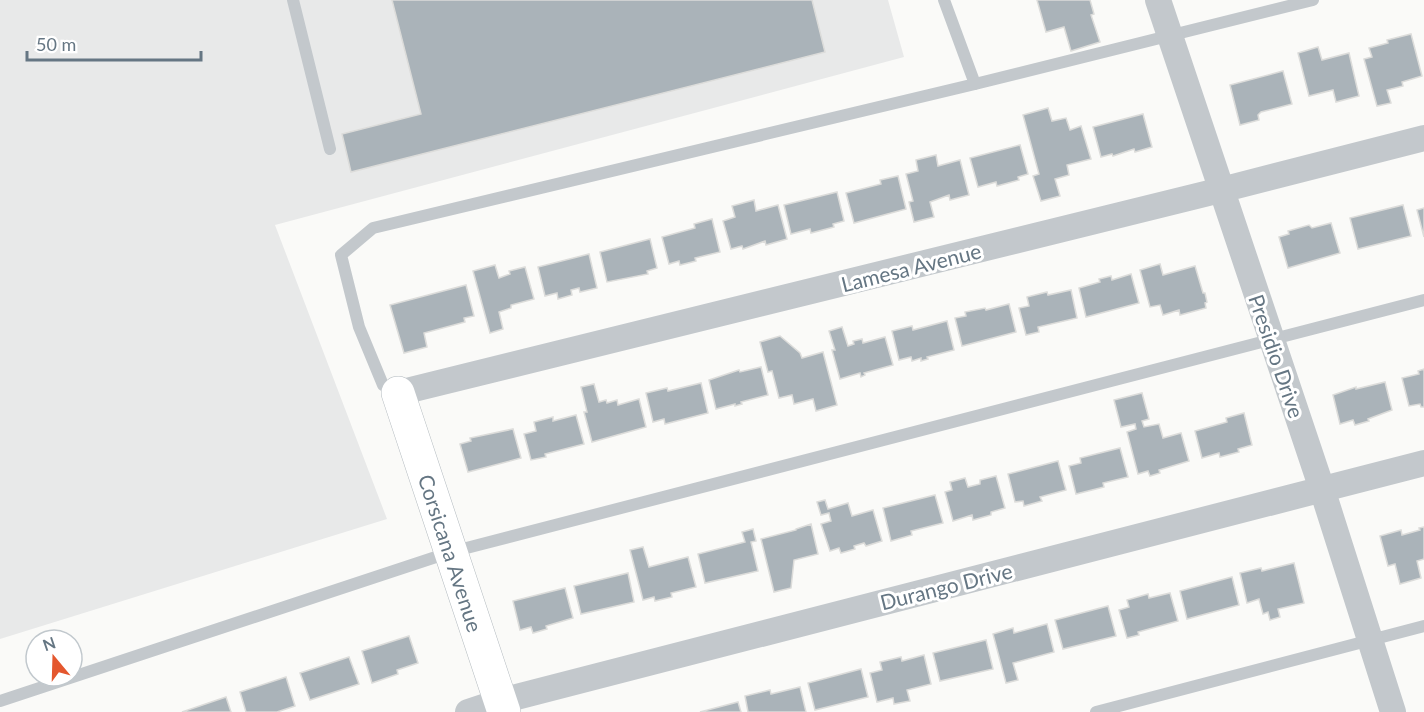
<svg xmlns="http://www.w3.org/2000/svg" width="1424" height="712" font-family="Lato,sans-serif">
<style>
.built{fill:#e8e9e9}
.building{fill:#aab3b9;stroke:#dcdcda;stroke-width:1.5}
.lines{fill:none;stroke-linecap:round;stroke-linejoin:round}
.secondary-casing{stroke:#b3babf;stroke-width:34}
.lane{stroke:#c3c8cc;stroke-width:12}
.street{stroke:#c3c8cc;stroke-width:26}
.secondary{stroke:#fff;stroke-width:33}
.labels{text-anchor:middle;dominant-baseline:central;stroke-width:6;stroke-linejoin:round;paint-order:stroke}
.street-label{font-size:21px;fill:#657683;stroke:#fff}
</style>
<rect width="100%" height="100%" fill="#fafaf8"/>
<path class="built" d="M0,0H888L904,57L275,225L387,519L0,639Z"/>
<path class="building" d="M392,0H812L825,52L351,172L342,134L421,114Z
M1037,0H1090L1094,14L1091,15L1100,42L1071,51L1064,27L1046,32Z
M1411,34L1422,76L1402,82L1403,86L1387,90L1391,103L1377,106L1364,59L1372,57L1369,48L1388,43L1387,40Z
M1318,47L1322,60L1349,53L1359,96L1336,102L1333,90L1309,96L1298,53Z
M1283,71L1292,104L1261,112L1258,115L1259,120L1240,125L1230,85Z
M1048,108L1052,121L1066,118L1070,130L1081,126L1091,159L1067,165L1069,175L1055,179L1060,196L1041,201L1033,176L1039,174L1023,115Z
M1143,114L1152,147L1135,152L1134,149L1113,156L1112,154L1101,157L1093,127Z
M1020,145L1028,174L1018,177L1019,180L997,186L996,182L978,187L970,158Z
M936,155L938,166L960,160L969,195L950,200L949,195L930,202L934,217L914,222L909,202L913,201L906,174L918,171L916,160Z
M898,176L906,209L854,223L846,193L881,184L880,180Z
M837,192L844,221L833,224L834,227L811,233L810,229L791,234L784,205Z
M754,200L756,211L778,205L787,239L766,245L765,241L743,249L742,246L731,249L723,221L735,217L732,206Z
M1403,205L1411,236L1358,249L1350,218Z
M1424,208V237L1417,210Z
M712,219L720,252L695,258L696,261L680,265L679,261L669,264L662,237L695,228L694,224Z
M1331,223L1340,253L1288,268L1279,237L1289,234L1288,231L1309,225L1312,228Z
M650,239L657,268L647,271L648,274L607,282L600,252Z
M589,254L597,288L580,292L579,288L571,290L572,295L558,299L557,293L545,296L538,267Z
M1160,264L1163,275L1195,266L1203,293H1205L1207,302L1205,303L1206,308L1180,315L1179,310L1163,315L1160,305L1150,307L1140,270Z
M495,265L499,278L510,274L509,271L525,267L534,299L511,305V308L499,312L503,329L490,333L473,271Z
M1131,274L1139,303L1086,317L1079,288L1100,282L1099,279L1111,276L1112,280Z
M466,285L474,316L464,318L465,322L424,333L427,347L404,353L390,305Z
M1071,290L1077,318L1038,327L1039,332L1026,335L1019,308L1029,306L1027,297L1047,292L1048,295Z
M1009,304L1016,332L962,346L955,318L966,316L965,312L985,308L986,310Z
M947,321L954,350L927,357L928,359L921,361V358L912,361L911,357L899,360L892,331L912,326L913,330Z
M842,327L848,346L854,344L853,341L862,339L863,343L885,337L893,365L864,373L865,375L861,377L860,373L840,379L832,350H835L829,331Z
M780,336L800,353L802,358L823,352L837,405L816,411L813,399L794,404L792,395L779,398L772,371L768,372L760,342Z
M761,367L768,395L741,402L742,404L735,406V404L716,409L709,380L739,370L740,372Z
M1424,369V407H1421L1420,404L1409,406L1402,378L1419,374L1418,371Z
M1385,382L1392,410L1368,419L1369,421L1355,425L1353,420L1340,424L1333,395L1356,387V389Z
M701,383L708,413L665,424L664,419L653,422L646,393L667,388L668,391Z
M594,384L599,402L606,400L607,403L617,400L618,405L639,399L646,427L592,442L584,412H587L581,387Z
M1142,393L1149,419L1142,421L1144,427L1159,424L1163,438L1181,433L1189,461L1159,470L1160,473L1150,476L1148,471L1138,474L1127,432L1136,429L1135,424L1121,427L1114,400Z
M1244,413L1252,445L1238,449L1239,452L1220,457L1219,453L1202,458L1195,431L1227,422L1226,418Z
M576,415L584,444L545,454L546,457L531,460L524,434L536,431L534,422L553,417V421Z
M513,429L521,458L468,472L460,444L471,441L470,438Z
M1120,448L1128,477L1103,483L1104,487L1076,494L1069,466L1081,463L1080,458Z
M1058,461L1066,490L1040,497L1042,501L1024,506L1023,501L1015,502L1008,474Z
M996,476L1005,508L991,512V515L973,520L972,515L953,521L945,492L952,490L950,482L965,478L968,487L980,484V480Z
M935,495L943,523L911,531L912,535L891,541L883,508Z
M825,500L828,509L848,503L852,516L873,510L882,541L866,546L864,543L854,546L855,549L841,553L839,548L830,551L821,524L831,521L829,513L821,515L817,502Z
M811,524L818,554L794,560L791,588L774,592L761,539L796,530V529Z
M1424,527V559L1417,561L1421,578L1400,584L1395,564L1388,566L1380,536L1401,530L1402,535L1420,530L1419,528Z
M753,529L756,541L751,542L758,571L705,583L698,554L745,542L742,532Z
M643,547L649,567L688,557L696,587L671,593L672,597L655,601L654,597L643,600L630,550Z
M1294,563L1304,603L1278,609L1280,617L1270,620L1268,612L1263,614L1259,599L1247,603L1240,573L1261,568L1262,571Z
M628,573L634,602L581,614L574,586Z
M1232,577L1239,605L1187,619L1180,591Z
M565,588L573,618L546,626L547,629L533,633L531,627L520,630L513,601Z
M1170,593L1178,621L1138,632L1139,635L1127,638L1119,610L1129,607L1127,600L1148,594L1149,598Z
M1108,606L1116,636L1063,649L1055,620Z
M1047,624L1054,652L1013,663L1018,680L1006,683L993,634L1013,628L1014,633Z
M409,636L418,663L397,670L398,674L372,683L362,651Z
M986,640L993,669L940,681L933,653Z
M924,655L931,684L907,690L910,701L894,704L893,698L877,702L870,673L882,670L880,662L901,657L902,661Z
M349,657L359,684L310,700L300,673Z
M861,669L868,697L815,710L808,683Z
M286,677L295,706L277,712H246L240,692Z
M800,687L806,712H748L745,696L770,690L771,694Z
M226,697L231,712H182Z
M738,702L741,712H700Z"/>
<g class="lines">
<g class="secondary-casing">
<path id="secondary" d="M398,393L504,712"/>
</g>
<path class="lane" d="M293,0L330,149
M944,0L975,84
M397,393L383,385L359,327L341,255L373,228L975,84L1313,0
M0,701L451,552L1424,300
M1096,712L1424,626"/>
<path class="street" d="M1158,0L1322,489L1393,712
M398,393L1221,190L1424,138
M468,712L501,701L1424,463"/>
<use href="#secondary" class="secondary"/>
</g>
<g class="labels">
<g class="street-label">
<text transform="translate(911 267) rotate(-14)">Lamesa Avenue</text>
<text transform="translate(1277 356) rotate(71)">Presidio Drive</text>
<text transform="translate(451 553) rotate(72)">Corsicana Avenue</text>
<text transform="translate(946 586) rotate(-14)">Durango Drive</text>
</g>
</g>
<g transform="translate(54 658) rotate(341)"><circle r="28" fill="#ffffff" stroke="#c1c8cd" stroke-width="1.5"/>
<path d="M0-4.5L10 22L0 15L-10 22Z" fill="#e4572e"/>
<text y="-9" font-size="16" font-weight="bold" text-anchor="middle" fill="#657683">N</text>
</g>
<path d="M27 51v9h174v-9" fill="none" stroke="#657683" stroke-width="3"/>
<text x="36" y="51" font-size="18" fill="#657683" stroke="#ffffff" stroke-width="4.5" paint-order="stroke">50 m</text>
</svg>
